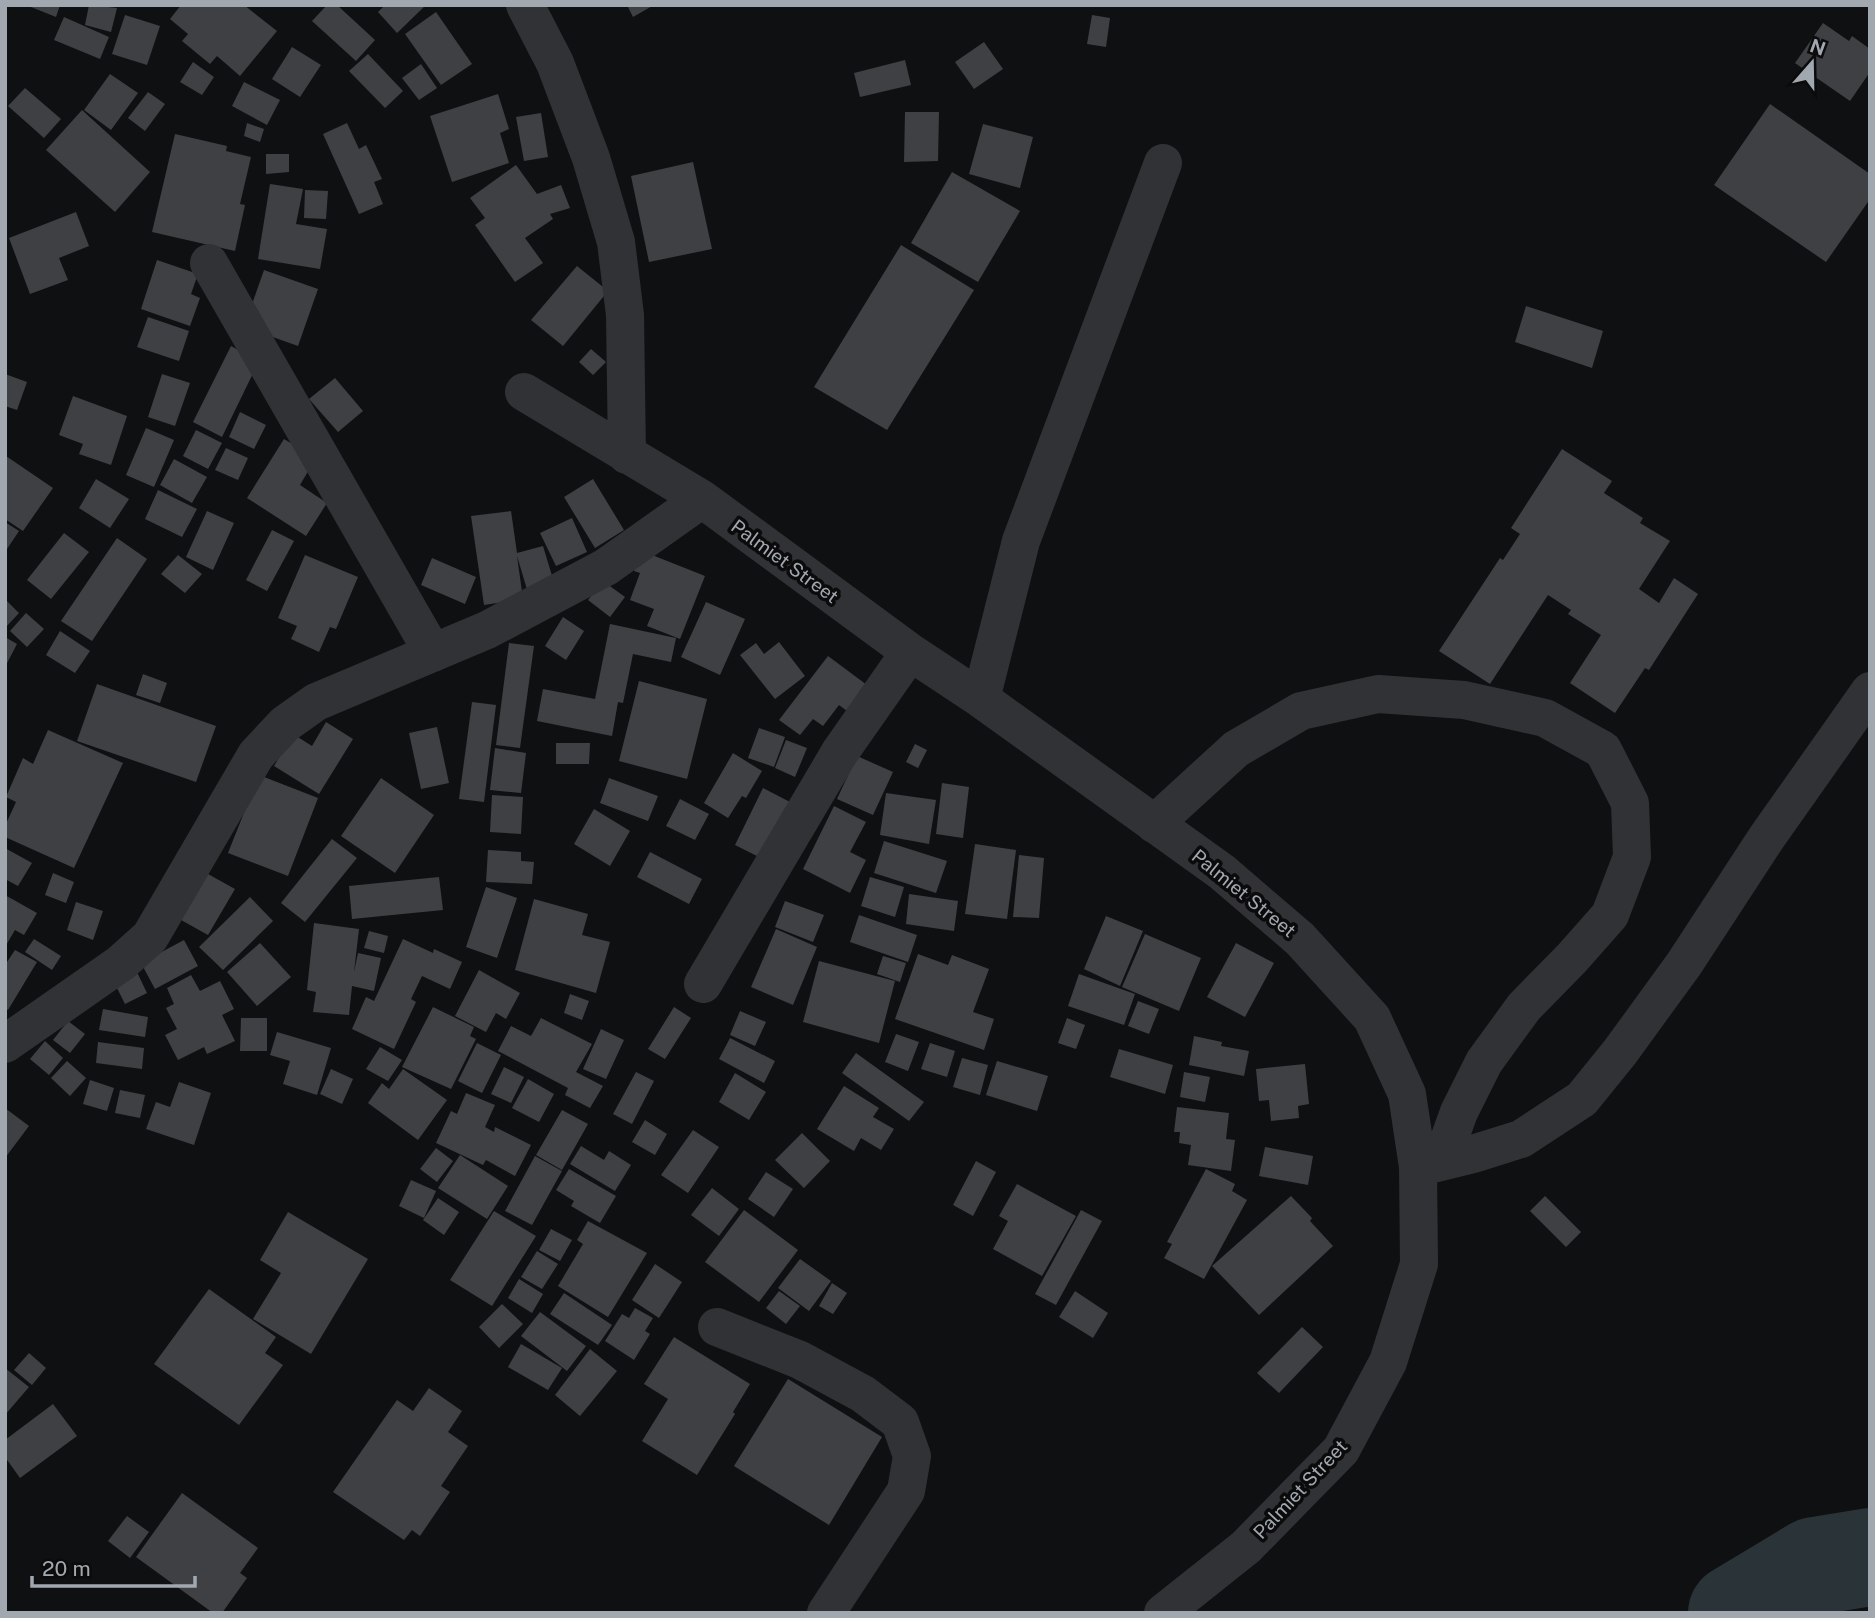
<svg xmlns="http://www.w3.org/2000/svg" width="1875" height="1618" font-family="'Public Sans',sans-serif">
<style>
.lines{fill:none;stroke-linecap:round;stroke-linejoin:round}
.river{stroke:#2a3338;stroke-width:98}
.building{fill:#3f4044}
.minor{stroke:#313235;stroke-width:38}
.labels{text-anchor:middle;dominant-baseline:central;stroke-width:7;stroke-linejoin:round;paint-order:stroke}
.street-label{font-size:19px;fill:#a2a8b0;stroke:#0b0b0c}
</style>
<rect width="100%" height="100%" fill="#0f1011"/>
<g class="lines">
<path class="river" d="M1737,1613L1815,1566L1870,1557"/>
</g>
<path class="building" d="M26,5H60L56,17Z
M89,5L117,8L111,32L85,25Z
M181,5H244L277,31L240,76L217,56L210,64L182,41L188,34L170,19Z
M327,5H337L375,40L356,61L312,21Z
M385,5H426L397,33L378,12Z
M627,5H654L633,17Z
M436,12L472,64L441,85L405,34Z
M125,15L160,26L147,65L112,54Z
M1092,15L1110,18L1106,47L1087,44Z
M64,17L109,37L100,59L54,40Z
M1823,23L1849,41L1852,36L1870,49V72L1850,101L1795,63Z
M984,42L1003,69L974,89L955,62Z
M292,47L321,65L300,97L272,79Z
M368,54L403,91L385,108L349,71Z
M905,60L911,85L860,97L854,73Z
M193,62L214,77L202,95L180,82Z
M421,64L437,88L419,100L402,78Z
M110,74L138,93L111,130L84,110Z
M244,82L280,100L267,125L232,106Z
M25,88L61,119L44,138L8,106Z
M148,92L165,104L145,131L128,118Z
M498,94L509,129L500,133L509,163L452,182L430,116Z
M1770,104L1870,174V199L1826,262L1714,185Z
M82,110L150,172L115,212L46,150Z
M905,112H939L938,161L904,162Z
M541,113L548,157L524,161L516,117Z
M247,123L264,129L260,142L244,136Z
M347,123L359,149L366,145L382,179L374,182L383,204L359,214L323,134Z
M983,124L1033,137L1020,188L969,174Z
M175,134L227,146L226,151L251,157L240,204L245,205L235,251L152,232Z
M266,154H289V172L266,174Z
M693,162L712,249L649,262L631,176Z
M516,165L537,194L561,185L570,208L550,214L553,219L525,238L543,263L515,282L475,225L485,218L470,198Z
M952,172L1020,211L978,282L911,243Z
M270,184L303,189L296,224L327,229L320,269L258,259Z
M305,190L328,191L326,219L304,218Z
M76,212L89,246L59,258L68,280L30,294L9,238Z
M901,245L974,290L887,430L814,387Z
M157,260L198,274L191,294L200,298L190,326L141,309Z
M577,266L608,291L563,346L531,320Z
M264,270L318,289L298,346L270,336L251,307Z
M1526,306L1603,331L1592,368L1515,342Z
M148,317L189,331L179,361L137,347Z
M231,346L259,361L222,437L193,422Z
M591,349L606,362L593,375L579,362Z
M5,374L27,382L17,410L5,406Z
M162,374L190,383L175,426L148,417Z
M335,378L363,411L338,432L309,399Z
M73,396L127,416L111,465L79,454L83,444L59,435Z
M240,412L266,425L254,449L229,437Z
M146,428L174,440L154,487L126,475Z
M196,430L222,443L208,469L183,456Z
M284,439L316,458L300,485L327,503L306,536L247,498Z
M226,448L248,458L238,480L215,470Z
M1562,449L1612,481L1604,493L1643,518L1640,523L1670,541L1639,589L1659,603L1674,578L1698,594L1649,670L1645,668L1615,713L1570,683L1601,635L1568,614L1571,610L1548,595L1490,684L1439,651L1500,558L1503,560L1520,534L1511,528Z
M6,456L53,488L23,531L5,519Z
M174,459L207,477L192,503L160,485Z
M96,479L129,499L110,528L79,508Z
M593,479L624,530L595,548L564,497Z
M158,490L197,509L182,537L145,519Z
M207,511L234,523L213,570L186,557Z
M511,511L517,553L543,546L556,589L529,596L517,556L523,599L484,605L471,516Z
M572,518L587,552L556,566L540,533Z
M5,522L19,531L5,552Z
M272,530L294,541L267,591L246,580Z
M64,533L89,552L51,599L27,580Z
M117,538L147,559L92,641L61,621Z
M642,551L705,576L680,639L647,626L654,609L630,600L640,573L634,571Z
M178,555L202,574L185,593L161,574Z
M305,555L358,577L336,629L330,627L319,652L291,639L297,626L278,618Z
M432,558L476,577L465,604L421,585Z
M603,581L625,597L610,617L588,600Z
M5,599L19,613L5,628Z
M706,602L745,619L720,675L681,657Z
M26,613L44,629L27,647L10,631Z
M563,617L584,631L566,660L545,646Z
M610,624L676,638L671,662L633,654L623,703L618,702L612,736L537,721L543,689L595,699Z
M60,631L90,651L75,673L46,655Z
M5,637L17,644L5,667Z
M779,642L805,676L775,699L740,655L756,643L764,654Z
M509,643L534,646L520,748L496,745Z
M828,656L871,688L851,714L839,705L823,726L813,719L800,735L779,720Z
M143,674L167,683L160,703L136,695Z
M639,681L707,699L687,779L619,761Z
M97,684L216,726L196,782L77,741Z
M472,702L496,705L484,802L459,799Z
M326,722L353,739L319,794L274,766L293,734L312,746Z
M437,727L449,783L421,789L409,733Z
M759,728L785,737L774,767L748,758Z
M48,730L123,763L74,868L5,837V826L16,802L6,797L23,758L33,764Z
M786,740L807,748L795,777L775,768Z
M556,743H590L589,764H556Z
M915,744L927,750L918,768L906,762Z
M495,748L526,753L521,793L490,790Z
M733,753L762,771L746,798L742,796L728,818L704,803Z
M857,756L893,772L873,815L837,799Z
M259,775L318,798L288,876L228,853Z
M381,778L434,815L395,873L341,836Z
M609,778L658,796L648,821L600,803Z
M942,783L969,787L963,838L936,834Z
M763,788L790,802L767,861L735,845Z
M886,793L936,800L929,844L880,835Z
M492,795L523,797L521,834L490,832Z
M680,799L709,814L695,840L666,826Z
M834,806L866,822L850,852L866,860L850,893L803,869Z
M594,809L630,831L610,866L574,844Z
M332,839L357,858L305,922L281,903Z
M884,841L947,861L936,893L874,873Z
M975,844L1016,850L1007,919L965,914Z
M5,848L32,863L18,886L5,879Z
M488,850L521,852V861L534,862L532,884L486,882Z
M650,852L702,879L689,904L637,877Z
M1019,855L1044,858L1039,918L1013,917Z
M53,873L74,882L66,903L45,895Z
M208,874L235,889L208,935L181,920Z
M439,877L443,910L352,919L349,886Z
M870,877L904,887L895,917L861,906Z
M486,887L517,898L497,958L466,947Z
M909,894L958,901L954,931L906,924Z
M5,895L37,913L24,935L15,930L5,947Z
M250,897L273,921L223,970L199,947Z
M534,899L588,914L582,935L610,942L596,993L515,970Z
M785,901L824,915L813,942L775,927Z
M76,902L103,911L93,940L67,930Z
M859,915L917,935L908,962L850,942Z
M1106,916L1143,931L1120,986L1084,969Z
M314,923L359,929L354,972L358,953L381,958L374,991L352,986L349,1015L313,1012L316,992L307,990Z
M776,929L817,947L793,1005L751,987Z
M369,931L388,936L384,953L364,948Z
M1145,934L1201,958L1179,1011L1122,987Z
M34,939L61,956L52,970L25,952Z
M403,939L433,953L434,949L462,962L450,989L422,976L411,999L416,1002L394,1049L352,1029L366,997L374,1001Z
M184,940L198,966L155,989L141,963Z
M260,943L291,977L257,1006L227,972Z
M1236,943L1274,963L1245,1017L1207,997Z
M15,950L37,962L8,1010L5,1008V965Z
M918,954L948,965L952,955L989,969L973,1012L994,1019L984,1050L895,1019Z
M883,956L906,963L900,982L877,974Z
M819,961L895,981L879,1043L803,1022Z
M135,968L147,993L125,1004L112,978Z
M479,970L520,993L506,1019L496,1013L486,1032L455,1016Z
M1079,974L1135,994L1124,1025L1068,1006Z
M191,975L200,991L220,981L234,1009L222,1015L235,1041L207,1054L204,1047L178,1060L165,1035L177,1029L166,1008L174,1004L167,988Z
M570,994L589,1001L582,1020L564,1013Z
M1138,1001L1159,1009L1149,1034L1128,1026Z
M433,1007L474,1027L470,1036L476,1039L451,1089L402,1067Z
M674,1007L691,1018L665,1059L648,1049Z
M103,1009L148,1017L145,1037L99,1030Z
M740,1011L766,1022L755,1046L730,1035Z
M241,1018H267V1051H240Z
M541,1018L592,1044L576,1072L603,1086L590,1108L565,1095L568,1088L498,1051L511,1026L531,1036Z
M1067,1018L1085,1025L1076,1049L1058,1043Z
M68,1021L85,1034L70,1053L53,1040Z
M601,1029L624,1040L606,1079L583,1069Z
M277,1032L331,1048L317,1095L283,1084L290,1061L270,1055Z
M896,1034L919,1042L908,1071L885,1062Z
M1194,1036L1222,1042L1221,1046L1249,1051L1244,1076L1189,1065Z
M730,1038L775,1061L764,1083L719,1059Z
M45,1041L63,1058L49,1075L30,1059Z
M98,1042L144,1048L142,1069L96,1063Z
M477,1043L501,1055L482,1093L458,1081Z
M930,1043L955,1051L947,1077L921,1069Z
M380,1047L402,1060L388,1081L366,1069Z
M1119,1049L1173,1065L1165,1094L1110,1077Z
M856,1053L924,1102L909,1121L842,1073Z
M962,1058L988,1065L980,1095L953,1087Z
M67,1061L86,1078L70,1096L51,1078Z
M997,1061L1048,1076L1037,1111L986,1095Z
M1305,1064L1309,1104L1298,1106L1299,1118L1271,1121L1269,1100L1259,1101L1256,1069Z
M504,1067L524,1077L511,1103L491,1094Z
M331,1069L353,1079L342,1104L320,1094Z
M403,1069L447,1100L418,1140L368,1103L382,1083L389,1089Z
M636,1072L654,1081L632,1124L613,1114Z
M1184,1072L1210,1077L1205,1102L1180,1097Z
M735,1073L766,1092L749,1120L719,1102Z
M528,1079L554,1094L539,1122L512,1108Z
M90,1080L114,1088L107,1111L83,1104Z
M179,1082L211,1093L194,1145L146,1129L156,1102L170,1107Z
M844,1086L879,1108L873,1117L894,1129L881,1150L861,1138L854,1151L817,1129Z
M120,1090L145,1095L140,1118L115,1113Z
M466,1093L495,1105L485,1127L494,1132L495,1127L531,1145L515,1176L486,1160L483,1165L436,1143L451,1111L457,1114Z
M1177,1107L1229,1113L1226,1139L1235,1140L1231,1171L1188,1165L1191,1145L1179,1143L1180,1132H1174Z
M5,1108L29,1126L5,1158Z
M562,1110L588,1124L562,1170L536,1155Z
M645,1120L667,1134L655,1155L632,1142Z
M693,1130L719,1147L688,1193L661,1175Z
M802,1133L830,1161L804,1188L775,1160Z
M581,1146L604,1160L609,1151L631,1165L615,1191L570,1164Z
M1265,1147L1313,1156L1308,1185L1259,1176Z
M436,1148L453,1161L437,1182L420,1169Z
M460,1155L508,1186L487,1219L438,1188Z
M535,1156L562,1171L532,1225L505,1211Z
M976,1161L996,1172L973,1216L953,1205Z
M569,1169L616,1196L600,1223L571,1206L574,1201L556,1190Z
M1206,1169L1235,1184L1232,1191L1247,1200L1204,1279L1164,1258L1172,1244L1167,1242Z
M766,1172L793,1189L774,1217L748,1199Z
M411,1180L436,1191L424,1218L399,1206Z
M1017,1184L1076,1216L1042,1276L993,1249L1008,1221L999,1216Z
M712,1188L739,1209L719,1236L691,1215Z
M1291,1196L1312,1218L1310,1221L1333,1246L1259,1315L1212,1266Z
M1545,1196L1581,1232L1566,1247L1530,1211Z
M438,1198L459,1212L444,1235L423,1220Z
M744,1210L798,1250L759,1302L705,1262Z
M1081,1210L1102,1221L1056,1305L1035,1294Z
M494,1211L536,1236L492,1306L450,1280Z
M288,1212L368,1259L311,1354L253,1319L281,1273L260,1260Z
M588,1221L647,1253L608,1317L558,1286L583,1244L577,1240Z
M551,1229L572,1240L560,1261L539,1250Z
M537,1251L558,1264L542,1289L521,1277Z
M800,1259L831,1281L809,1311L778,1288Z
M655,1264L682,1282L659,1318L632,1300Z
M519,1279L543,1294L532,1313L508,1298Z
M832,1283L847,1293L833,1314L819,1306Z
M209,1289L276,1337L265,1353L283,1365L239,1425L154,1364Z
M779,1291L800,1306L786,1324L766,1308Z
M1075,1291L1108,1313L1093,1338L1059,1317Z
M564,1293L612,1325L598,1345L550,1314Z
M502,1304L523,1324L499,1348L479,1327Z
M635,1308L653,1318L645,1331L650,1334L634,1360L605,1341L622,1314L629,1318Z
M540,1312L586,1346L567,1371L521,1336Z
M1302,1327L1323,1347L1279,1393L1257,1373Z
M674,1337L750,1384L733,1412L735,1414L697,1475L642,1441L668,1399L644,1384Z
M521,1344L562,1368L548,1390L508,1367Z
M590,1349L617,1371L580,1416L555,1395Z
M29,1353L46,1368L32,1385L14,1370Z
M5,1368L29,1387L5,1415Z
M788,1379L882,1437L829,1525L734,1466Z
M429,1388L462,1411L448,1432L468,1446L441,1486L450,1492L420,1536L412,1530L404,1540L333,1492L397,1400L413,1411Z
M53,1404L77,1436L20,1478L5,1457V1440Z
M182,1493L258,1548L240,1573L247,1578L222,1613H213L136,1557Z
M127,1516L149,1532L130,1558L108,1541Z"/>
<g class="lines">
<path class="minor" d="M525,5L555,63L591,158L616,242L625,315L627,455
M209,263L433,653
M524,392L702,499L910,652L981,699L1222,872L1300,939L1372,1018L1407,1094L1418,1167L1419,1264L1388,1362L1341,1450L1246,1547L1163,1613
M981,699L1021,541L1163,163
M1154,824L1236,749L1301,711L1378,694L1464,700L1545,718L1603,750L1630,803L1632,857L1610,915L1572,958L1524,1007L1484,1062L1459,1112L1441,1162
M703,984L840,752L910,652
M5,1044L121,963L150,937L256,755L285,724L316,702L487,630L606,567L702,499
M1420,1167L1473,1154L1521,1139L1582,1099L1620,1052L1684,964L1767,837L1870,691
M717,1327L800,1360L863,1394L900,1422L912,1456L906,1491L826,1613"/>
</g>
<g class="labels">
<g class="street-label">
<text transform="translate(785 561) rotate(36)">Palmiet Street</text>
<text transform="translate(1244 893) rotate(39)">Palmiet Street</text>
<text transform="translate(1300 1489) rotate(-47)">Palmiet Street</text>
</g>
</g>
<rect width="1875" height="1618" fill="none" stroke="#a2a8b0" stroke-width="14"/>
<g transform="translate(1812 63) rotate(20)" stroke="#0b0b0c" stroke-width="5" paint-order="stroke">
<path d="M0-5L12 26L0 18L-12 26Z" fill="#a2a8b0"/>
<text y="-10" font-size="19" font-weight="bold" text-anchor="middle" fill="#a2a8b0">N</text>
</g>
<path d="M32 1576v10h163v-10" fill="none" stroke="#a2a8b0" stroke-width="3.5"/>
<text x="42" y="1576" font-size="21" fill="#a2a8b0" stroke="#0b0b0c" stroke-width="5" paint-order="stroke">20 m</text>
</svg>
